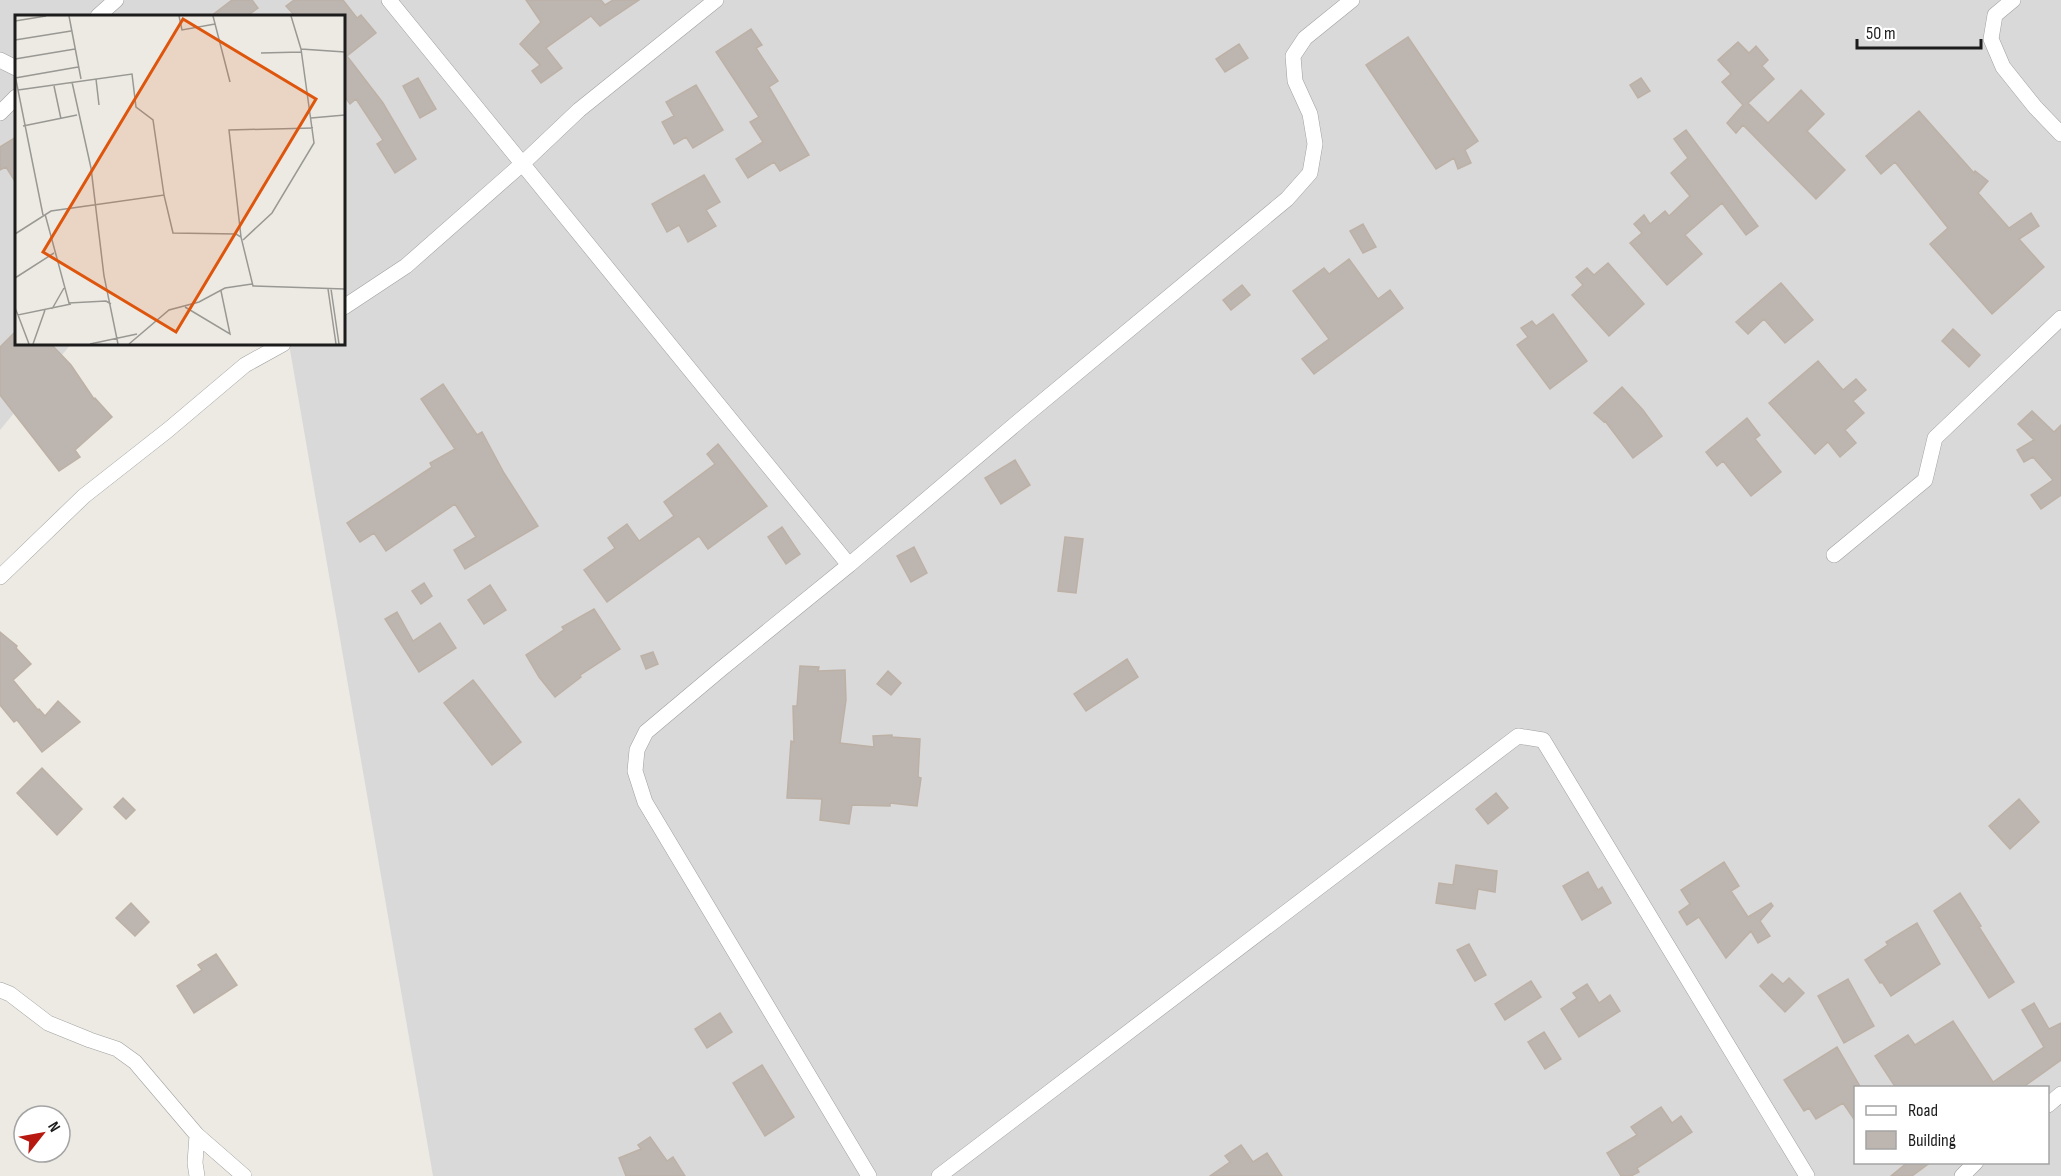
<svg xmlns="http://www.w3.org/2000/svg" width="2061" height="1176" font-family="'Sofia Sans Condensed',sans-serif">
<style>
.residential{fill:#dad9d9;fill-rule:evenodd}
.building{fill:#bdb6b0;stroke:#bdb1a6;stroke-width:1.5}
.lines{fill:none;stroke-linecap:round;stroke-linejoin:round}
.street-casing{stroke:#a0a0a0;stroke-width:16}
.street{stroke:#fff;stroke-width:15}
.inset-road{fill:none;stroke:#999893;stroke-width:1.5}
.view{fill:#de560d;fill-opacity:0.15;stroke:#de560d;stroke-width:3}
.inset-edge{fill:none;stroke:#1c1c1c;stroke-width:3}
</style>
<rect width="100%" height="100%" fill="#edeae3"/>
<path class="residential" d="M0,0H2061V1176H433L289,344H344V16H16V344H71L0,430ZM1856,1088H2048V1162H1856Z"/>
<path class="building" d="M232,0H252L258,8L247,16H211Z
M294,0H343L357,18L361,15L376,33L347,56L383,103L416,159L395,173L377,144L383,140L356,99L350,104L344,96V16H295L286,6Z
M526,0H601L605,5L613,0H639L600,26L591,16L546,48L562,68L541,83L532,71L540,65L520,44L541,22Z
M751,29L762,45L756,48L778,81L769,87L809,155L780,171L774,162L748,178L736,159L763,142L750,122L759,117L716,52Z
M1408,37L1478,141L1465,150L1471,163L1458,169L1454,158L1436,169L1366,65Z
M1738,42L1749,53L1756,46L1768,60L1762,66L1774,79L1748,103L1768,123L1801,90L1824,114L1807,131L1845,170L1816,199L1743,125L1736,133L1727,123L1743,105L1722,82L1731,74L1718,60Z
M1239,44L1248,58L1225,72L1216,59Z
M418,78L436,109L420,118L403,86Z
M1641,78L1650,91L1638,98L1630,85Z
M696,85L723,130L693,148L686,137L674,144L662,122L674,116L666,102Z
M1919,111L1974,173L1975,171L1988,181L1978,193L2009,228L2031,213L2039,226L2019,239L2044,267L1992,314L1930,244L1948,228L1895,162L1881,174L1866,156Z
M1686,130L1758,226L1746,235L1722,203L1685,235L1702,254L1667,285L1630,243L1642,233L1634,224L1644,215L1650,224L1665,211L1669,216L1690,196L1671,173L1688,158L1674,139Z
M16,137V183L6,167L0,170V147Z
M704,175L720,202L706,210L716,226L688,242L679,225L667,232L652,204Z
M1363,224L1376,247L1363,253L1350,231Z
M1349,259L1378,299L1390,290L1403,308L1314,374L1302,359L1329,339L1293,291L1324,268L1329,274Z
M1608,263L1644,304L1609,336L1572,295L1583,285L1576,277L1587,268L1594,275Z
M1781,283L1813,320L1785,343L1764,319L1748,334L1736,322Z
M1242,285L1250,295L1231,310L1223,300Z
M1553,314L1587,361L1550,389L1517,345L1528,337L1521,328L1532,321L1536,326Z
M1953,329L1980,355L1969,367L1942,341Z
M16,331V344H51L71,365L94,399L95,398L112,417L75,450L80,457L59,471L0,395V347Z
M1818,361L1843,390L1856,379L1866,390L1853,401L1864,413L1845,430L1856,443L1840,457L1828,442L1815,454L1769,403Z
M443,384L477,435L482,432L504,473L538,526L465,569L454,550L476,537L455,504L386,551L374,533L360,542L347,523L432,467L430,463L455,449L421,399Z
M1622,387L1643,410L1662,436L1633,458L1605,421L1604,422L1594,413Z
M2032,411L2054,432L2061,425V495L2041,509L2031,495L2053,480L2033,457L2024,462L2017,450L2034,440L2018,424Z
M1747,418L1760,435L1755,439L1781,472L1751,496L1723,461L1717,466L1706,452Z
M718,444L767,506L708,549L699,536L607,602L584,570L615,548L608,538L627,524L639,541L674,516L664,502L715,464L707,454Z
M1015,460L1030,485L1001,504L985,478Z
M782,527L800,554L786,564L768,537Z
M1065,537L1083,539L1076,593L1058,591Z
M914,547L927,573L911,582L897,556Z
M424,583L432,596L421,604L412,591Z
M490,585L506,610L484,624L468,600Z
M594,609L620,649L580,675L581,677L555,697L539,677L526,655L564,630L562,627Z
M397,612L413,641L440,623L456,648L419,672L385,619Z
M0,632L17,646L16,648L31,664L13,680L38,710L39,709L45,716L58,701L80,722L42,752L17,720L14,722L0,705Z
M653,652L658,664L646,669L641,656Z
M1127,659L1138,677L1086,711L1074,694Z
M800,666L819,667L818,671L845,670L846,700L840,743L874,747L873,736L892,735V737L920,739L918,777L921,778L917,806L890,803V806L852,805L849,824L820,820L822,799L787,798L791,741L794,742L793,706H797Z
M888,671L901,683L891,695L877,684Z
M473,680L521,742L492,765L444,703Z
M42,768L82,809L57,835L17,793Z
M1496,793L1508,808L1488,824L1476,809Z
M123,798L135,810L126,819L114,807Z
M2019,799L2039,822L2010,849L1989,826Z
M1724,862L1739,886L1731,891L1748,917L1771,903L1773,906L1760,921L1770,936L1758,943L1751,931L1726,958L1699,917L1687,925L1679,912L1690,904L1681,890Z
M1456,865L1497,871L1495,892L1478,889L1475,909L1436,903L1439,883L1453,885Z
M1588,872L1598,890L1602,887L1611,903L1582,920L1563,886Z
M1960,893L1981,926L1979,927L2014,982L1989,998L1934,911Z
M131,903L149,922L135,936L116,918Z
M1917,923L1940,964L1891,996L1882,982L1880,983L1865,960L1888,945L1886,942Z
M1469,944L1486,975L1475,981L1457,950Z
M216,954L237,985L194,1013L177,986L202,970L198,965Z
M1772,974L1783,984L1789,978L1804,993L1785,1012L1760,986Z
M1848,979L1874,1026L1844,1043L1818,996Z
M1531,981L1541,997L1505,1020L1495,1004Z
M1587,984L1599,1003L1610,995L1620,1011L1579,1037L1561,1009L1577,998L1573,993Z
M2034,1003L2049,1029L2061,1023V1060L2022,1088H1896L1875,1056L1908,1035L1915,1045L1953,1021L1993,1082L2044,1047L2022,1010Z
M720,1013L732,1032L707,1048L695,1029Z
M1544,1032L1561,1059L1545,1069L1528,1042Z
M1837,1047L1861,1088H1856V1122L1843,1103L1816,1119L1809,1108L1804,1111L1784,1080Z
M762,1065L794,1117L765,1136L733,1083Z
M1661,1107L1672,1123L1681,1116L1692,1132L1637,1168L1639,1172L1631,1176H1621L1607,1153L1637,1135L1631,1127Z
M650,1137L667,1161L673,1157L685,1176H626L619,1158L641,1149L638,1145Z
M1241,1145L1253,1162L1267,1153L1282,1176H1210L1230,1162L1225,1156Z
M1908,1162H1931L1912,1176H1891Z"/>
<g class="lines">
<g class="street-casing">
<path id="street" d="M389,0L849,565L721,669L646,732L637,750L635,771L645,802L869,1176
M2013,0L1995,15L1991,39L2003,67L2035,107L2061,134
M98,16L116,0
M0,60L16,68
M0,113L16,97
M344,307L406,266L522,164L579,110L716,0
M1834,555L1925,480L1935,438L2061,318
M849,565L1025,416L1287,199L1310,173L1315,144L1310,114L1295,81L1293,56L1305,38L1352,0
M0,577L84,496L168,430L245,365L283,344
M0,990L10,994L48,1023L90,1040L117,1049L135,1062L197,1135L244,1176
M2048,1105L2061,1094
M197,1176L195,1163L197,1135
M939,1176L1518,736L1543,740L1807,1176
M1962,1176L1976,1162"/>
</g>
<use href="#street" class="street"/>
</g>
<g transform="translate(15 15)">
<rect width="330" height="330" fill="#edeae3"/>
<path class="inset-road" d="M54,1L66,64M164,1L167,15L200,9M198,1L215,67M276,1L286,34L330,37M0,6L31,1M0,25L56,16M246,38L286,37M0,44L60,34M0,60L28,200M0,63L63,52M81,64L84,90M57,67L76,153L89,261L103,329M39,71L46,104M3,75L117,59L121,92L138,105L149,180M296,103L330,100M8,111L62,100M30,199L54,288L91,286L96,289M0,219L36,196L149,180L158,218L221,219L226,222L238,271L330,274M226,222L214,115L298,113M228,225L257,198L299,128L286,34M0,263L39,238M313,274L321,329M316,274L324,329M170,292L215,319L206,276M0,293L3,300L56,289M37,294L49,273M3,300L14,329M18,329L30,295M75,329L122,319M114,329L154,295L184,287L210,273L237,269"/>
<path class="view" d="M168,4L301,84L161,317L28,237Z"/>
<rect width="330" height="330" class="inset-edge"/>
</g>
<rect x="1854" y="1086" width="195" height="78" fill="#ffffff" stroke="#a4a4a4" stroke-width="1.5"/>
<rect x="1866" y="1106" width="30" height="9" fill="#ffffff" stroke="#a4a4a4" stroke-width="1.5"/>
<text x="1908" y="1116" font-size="18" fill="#1c1c1c">Road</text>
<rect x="1866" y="1131" width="30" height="18" fill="#bdb6b0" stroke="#a4a4a4" stroke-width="1.5"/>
<text x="1908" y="1146" font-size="18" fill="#1c1c1c">Building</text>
<g transform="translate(42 1134) rotate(59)"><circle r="28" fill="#ffffff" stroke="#a4a4a4" stroke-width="1.5"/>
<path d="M0-4.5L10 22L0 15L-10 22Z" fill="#b71911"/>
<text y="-9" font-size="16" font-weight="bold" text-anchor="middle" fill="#1c1c1c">N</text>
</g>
<path d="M1857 39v9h124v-9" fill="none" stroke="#1c1c1c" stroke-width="3"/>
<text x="1866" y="39" font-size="18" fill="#1c1c1c" stroke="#ffffff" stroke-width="4.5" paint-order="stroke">50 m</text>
</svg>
